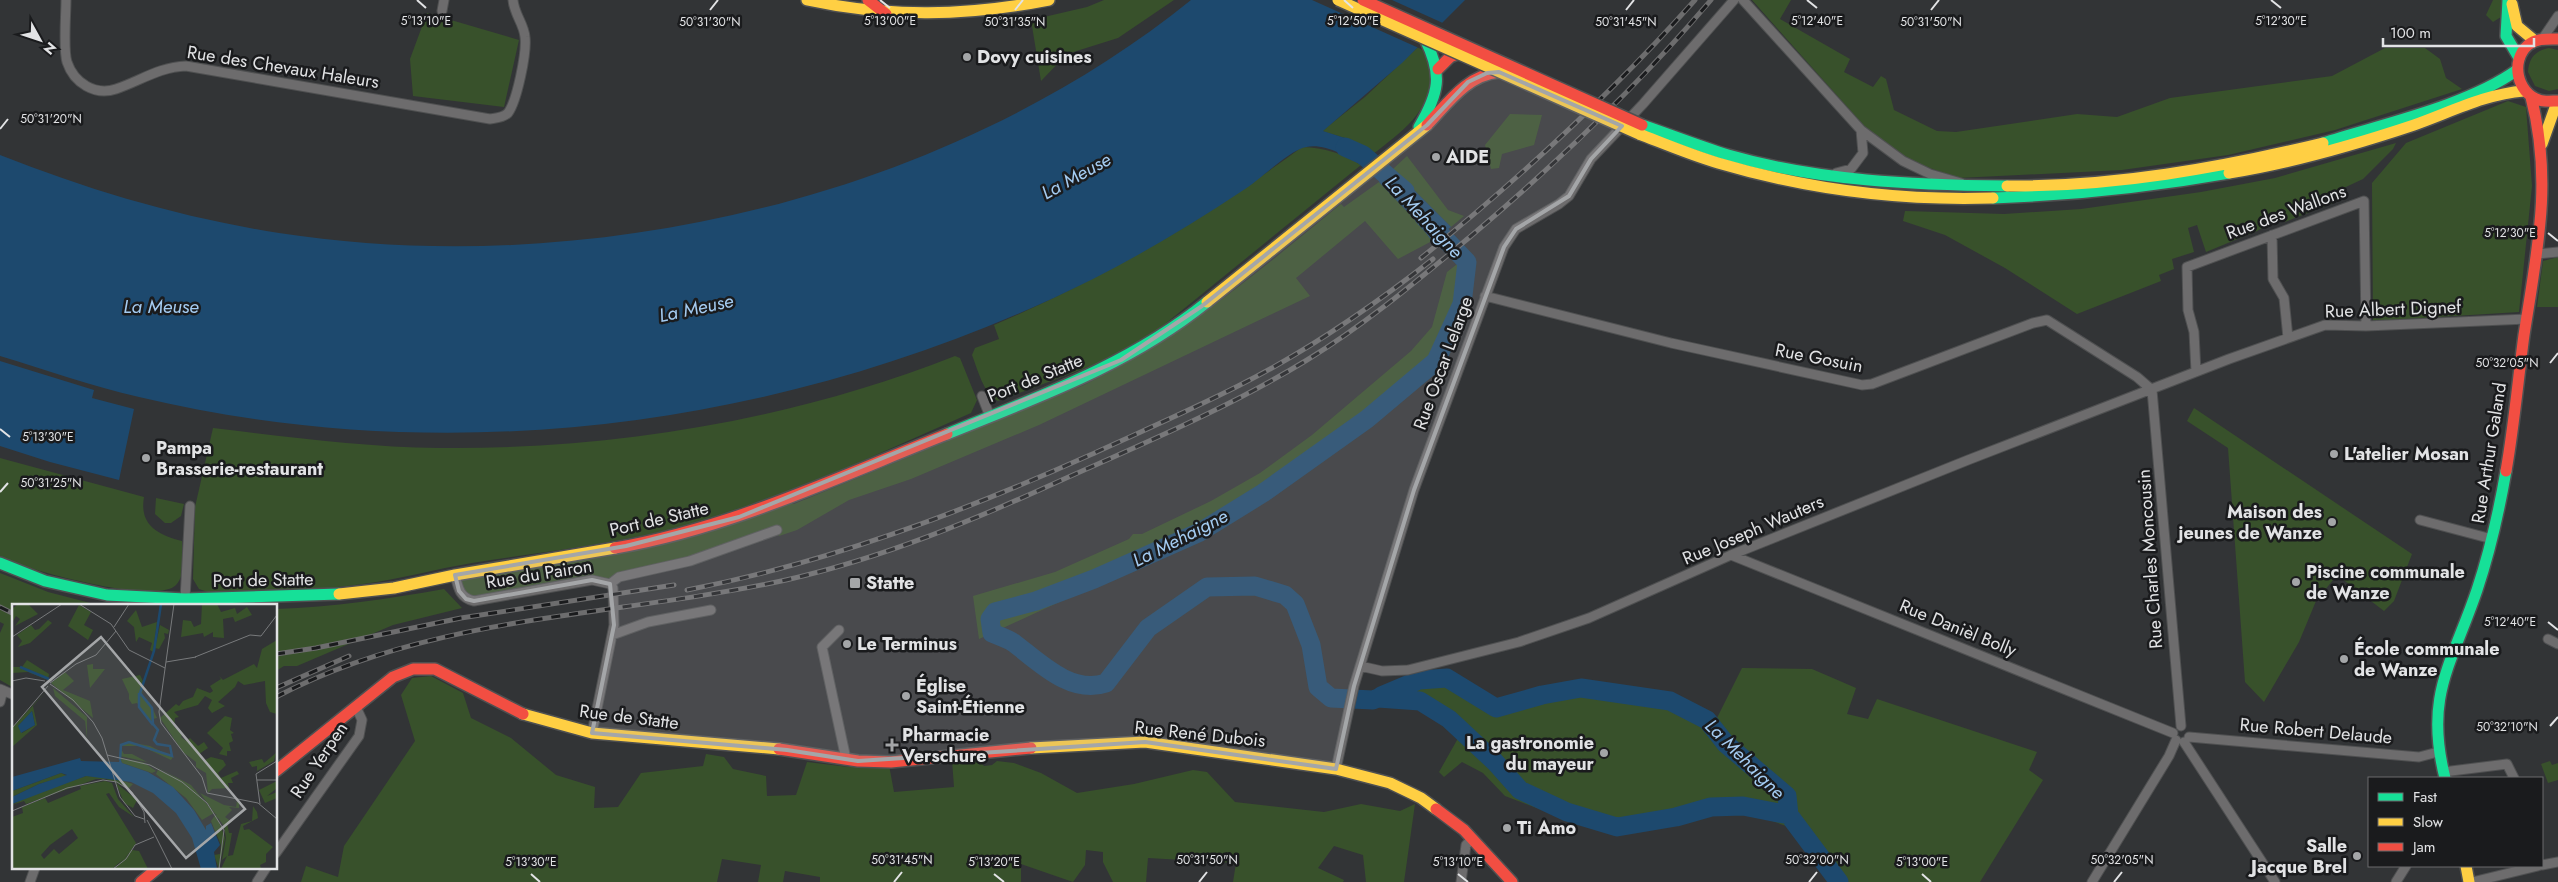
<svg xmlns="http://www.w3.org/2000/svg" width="2558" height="882" font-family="Jost,sans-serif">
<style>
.green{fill:#38512b}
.water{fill:#1d496e}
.pier{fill:#323436}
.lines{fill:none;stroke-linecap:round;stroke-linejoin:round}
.river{stroke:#1d496e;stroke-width:19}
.street-casing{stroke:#4f5051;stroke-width:11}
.fast-casing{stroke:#4f5051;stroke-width:14}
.slow-casing{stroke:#4f5051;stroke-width:14}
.jam-casing{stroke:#4f5051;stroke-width:14}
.street{stroke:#6d6c6d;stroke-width:9}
.fast{stroke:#16e098;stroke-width:11}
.slow{stroke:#ffcf43;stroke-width:11}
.jam{stroke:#f24e42;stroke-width:11}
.rail-casing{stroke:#6d6d6e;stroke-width:5}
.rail{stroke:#1a1b1d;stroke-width:3;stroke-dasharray:9;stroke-linecap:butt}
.slow-bridge-casing{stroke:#4f5051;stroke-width:14;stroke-linecap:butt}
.jam-bridge-casing{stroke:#4f5051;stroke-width:14;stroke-linecap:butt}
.slow-bridge{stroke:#ffcf43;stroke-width:11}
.jam-bridge{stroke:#f24e42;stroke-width:11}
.marked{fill:#a4a6a8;fill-opacity:0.2;stroke:#a4a6a8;stroke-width:4;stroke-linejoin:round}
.ticks{fill:none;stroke:#e2e3e5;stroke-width:2}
.poi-dot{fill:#a4a6a8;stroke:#1a1b1d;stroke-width:2}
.labels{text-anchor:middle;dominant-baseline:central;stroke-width:5;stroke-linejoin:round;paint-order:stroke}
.poi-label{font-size:18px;font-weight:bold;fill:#e2e3e5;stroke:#1a1b1d;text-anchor:start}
.street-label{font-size:18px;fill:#e2e3e5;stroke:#1a1b1d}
.water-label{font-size:19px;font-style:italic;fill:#a4ccf2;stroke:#1a1b1d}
.inset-river{fill:none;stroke:#1d496e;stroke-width:2.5}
.inset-road{fill:none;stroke:#787a7c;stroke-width:1}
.view{fill:#a4a6a8;fill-opacity:0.15;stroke:#a4a6a8;stroke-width:2.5}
.inset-edge{fill:none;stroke:#e2e3e5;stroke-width:2.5}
.ticks-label{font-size:12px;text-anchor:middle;fill:#e2e3e5;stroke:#1a1b1d;stroke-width:5;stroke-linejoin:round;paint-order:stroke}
</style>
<rect width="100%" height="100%" fill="#323436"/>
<path class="green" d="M1104,0H1174L1118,38L1067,54L1041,81L1031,20L1087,7Z
M1752,0H1791L1780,19L1850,59L1844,72L1873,87L1881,76L1886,79L1894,110L1937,131L1956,132L2077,114L2117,117L2170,98L2332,76L2385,48H2425L2440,59L2446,78L2462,89L2335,130L2228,155L2122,170L1958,178L1904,159L1865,127Z
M2493,0H2504L2501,17L2493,22L2486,15Z
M427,13L519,40L504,107L413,96L410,59Z
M1418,47C1427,52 1430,61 1431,70C1433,111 1401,132 1373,154L1348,139L1322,131L1365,97Z
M2549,48L2558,50V89L2549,91L2535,86L2528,72C2529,58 2535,51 2549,48Z
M2508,101L2526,107L2532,186L2519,312L2373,321L2372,183L2406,143Z
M1510,114L1542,115L1534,145L1502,154L1499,168L1491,169L1485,145Z
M2396,143L2393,149L2363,179L2333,193V203L2285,222L2283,215L2257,231L2206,252L2197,225L2188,228L2194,252L2172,259L2174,269L2159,275L2161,281L2077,314L2005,268L1945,235L1903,221L1905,211L2004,214L2081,209L2201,192L2275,178Z
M1302,147C1325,148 1342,153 1361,165L1154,333L1112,358L998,401C983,393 978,370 972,355L975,348L999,339L994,325C1104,278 1206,218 1302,147Z
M1407,156L1448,210L1464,216L1451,227L1393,169Z
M1379,182L1420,225L1432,241L1398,259L1365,221L1296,278L1310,296L1039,425L911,479L849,500L797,530L779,536L777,531L690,561L605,581L466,599L455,575L626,546L783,501L794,504L1084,385C1180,339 1259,271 1341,204L1344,207Z
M2558,257V307H2537L2543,261Z
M1465,258L1467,262L1462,304L1440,359L1369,422L1248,509L1200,537L979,639L973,596L1055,572L1129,539L1133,534H1142L1211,501L1260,473L1312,435L1411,351L1432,327L1447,272Z
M955,356L960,358L977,400L971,413C886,450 802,491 714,518C635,542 553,550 472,563C436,569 400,579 363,584C311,591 260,592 208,592L199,589L193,579L195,507L213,428C288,437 363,447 439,448C613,450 793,420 955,356Z
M2194,408L2412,554L2394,601L2384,611L2337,575L2316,601L2299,642L2264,702L2245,682L2228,448L2187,421Z
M0,458L144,497C139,525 158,535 182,541C182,554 186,575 176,585C155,606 27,569 0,558Z
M156,498L184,504L181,516L171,523H165L155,514Z
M0,573L48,592L102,606H14V688L0,680V633L4,624L0,622Z
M444,589L462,608L393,625L297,666H284L276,671V609C333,607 388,599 444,589Z
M1742,668L1812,669L1856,688L1847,714L1868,719L1877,699L2037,752L2029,770L2043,780L1980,882H1829L1786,826L1744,811L1706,815L1656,828L1623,832L1550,813L1505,796L1483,773L1462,762L1444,777L1439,772L1461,733C1433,701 1419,701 1378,698L1419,680L1447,678L1496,708L1505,700L1579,683L1677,700L1716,720Z
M431,676L463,693L471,718L511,738L556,775L595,787L594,808L618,807L641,773L703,766L706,754L724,757L733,769L766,776L767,796L796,795L807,762L849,767L889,765L894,792L954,787L952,760L976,758L984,766L992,765L997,761L1014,763L1041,773L1077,793L1134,784L1193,770L1207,772L1235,802L1324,812L1361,804L1400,811L1415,804L1404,882H1366L1363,855L1334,846L1318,868L1344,880L1343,882H1233L1236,863L1148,858L1146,882H1113L1103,862V852L1086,850L1085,865L1073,882L1021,864V882H820V877L785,871L783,882H758L761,865L722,859L717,882H301L306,866L338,877L344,846L415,741L401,695L412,678Z
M2550,761L2552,765L2558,763V780L2548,783L2541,764Z"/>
<path class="water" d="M1191,0H1465L1402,63L1323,131L1348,139L1373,154L1361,165C1345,155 1319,140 1300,149C1282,157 1260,180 1242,191C1194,223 1144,253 1093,279C800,425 459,473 139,397C92,386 46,370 0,356V155C91,191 183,218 279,233C589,281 946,198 1191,0Z
M1393,169L1451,227L1432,241L1420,225L1379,182Z
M0,361L94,390L92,398L134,409L119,480L50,462L0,446Z"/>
<path class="pier" d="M1312,0H1392L1445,24L1421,49Z"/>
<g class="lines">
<path class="river" d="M1345,147L1363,155L1405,191
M1424,217L1467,262L1462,304L1436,361L1367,419L1263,493L1200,532L1094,579L1036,601L995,612L990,619L992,633C999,636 1008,639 1014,643C1039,662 1071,695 1106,683L1148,628L1207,587L1255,586L1285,595L1295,604L1311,645L1318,687L1331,698L1373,700L1378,698L1420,701L1449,719L1495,762L1520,790L1567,812L1617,827L1676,817L1711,807L1743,806L1789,815L1839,882
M1381,696L1419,680L1447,678L1496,708L1542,695L1581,688L1670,701L1707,720L1726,744L1787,796L1789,815"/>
<g class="street-casing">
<path id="street" d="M66,0C66,15 63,50 67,62C74,83 95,96 116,89C140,81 159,67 186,66L490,119C496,118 503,118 508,113C517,101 527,52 525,37C524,24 514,14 513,0
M1743,0L1861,130L1903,161L1930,174L1961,183
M442,11L444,0
M2543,38L2558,16
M1836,173L1851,169L1863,153L1861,130
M2272,235L2273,279L2284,298L2288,338
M2537,254L2558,252
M1485,296L1671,343L1862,385L1872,384L2033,323L2047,320L2137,377L2152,390
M2196,372L2194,332L2188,310L2187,267L2364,201L2366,326
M2152,390L2181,726
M982,396L989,414
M2420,520L2492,539
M1731,555L2173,733
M455,575C458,588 460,598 474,601L592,580L610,584L613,588L614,625L592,733
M610,584L619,577L690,561L777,530
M185,599L190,506
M839,630L822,647L846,759
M612,635L648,622L711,610
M2548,639L2558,644
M1360,666L1382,671L1408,670L1519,642L1589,618L1731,555L1968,460L2229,359L2325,325L2366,326L2527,319
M0,689L14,695
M0,702L3,690
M2189,737L2419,757L2438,752
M2184,742L2275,882
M1336,769L1354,686L1414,490L1504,247L1516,229L1559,204L1569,196L1591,159L1643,104L1734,0
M2443,772L2507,764L2514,778
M276,853L359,736L362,720L356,707
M2542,865L2558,862
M30,882L35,868
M257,882L266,868
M1461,882L1466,845L1472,839
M2092,882L2169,756L2176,740
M2396,882L2406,866
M2472,882L2538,866"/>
</g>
<g class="fast-casing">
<path id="fast" d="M2508,0L2506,36L2519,58
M1642,125C1671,135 1699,146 1728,155C1818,181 1914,185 2007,186
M1419,127C1439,93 1443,75 1425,39
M2323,143C2382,124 2467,106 2517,70
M1993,198C2073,195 2150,187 2229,173
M947,434C1038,397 1129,365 1207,302
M0,563L45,581L107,595L185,599L339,594
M2445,778C2424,695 2452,664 2477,590C2490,551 2499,511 2506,471"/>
</g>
<g class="slow-casing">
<path id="slow" d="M807,0C889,18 967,16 1049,0
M2512,4L2517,26L2535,41
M1639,134C1665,144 1691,155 1718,163C1806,189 1901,201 1993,198
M2542,144L2557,102
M2229,173C2292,163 2354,145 2414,125C2451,112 2485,94 2524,91
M2007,186C2113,187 2220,168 2323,143
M1207,302L1427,125
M339,594L394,588L455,575L615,548
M523,714L592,733L779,749
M1031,748L1145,742L1336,769L1390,783L1421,798L1436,809
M2466,866L2469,882"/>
</g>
<g class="jam-casing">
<path id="jam" d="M868,0L886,14
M2558,39C2547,39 2537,38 2528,45C2510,61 2517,93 2539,100C2544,102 2552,101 2558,101
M1438,69L1450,57L1465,51
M1427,125C1448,103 1467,75 1499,72
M2506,471C2514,426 2518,380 2524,335C2537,251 2553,181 2531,97
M615,548C731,528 838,477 947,434
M779,749L858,761L891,762L1031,748
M276,771L393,677L413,669H435L523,714
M1436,809L1464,830L1512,882
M141,882L158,868"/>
</g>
<use href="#street" class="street"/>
<use href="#fast" class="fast"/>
<use href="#slow" class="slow"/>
<use href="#jam" class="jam"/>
<g class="rail-casing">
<path id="rail" d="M1421,258C1519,179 1611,94 1695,0
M687,590C827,563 960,513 1090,455C1140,432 1191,410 1240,385C1309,350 1373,306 1433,259
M0,607L14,614
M276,654L316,648L461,618L674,585
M276,688L349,656
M276,697C434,614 616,617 786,580C883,558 974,520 1064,479C1147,442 1230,407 1307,360C1366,324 1418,280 1471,236C1557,163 1638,86 1711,0"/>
</g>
<use href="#rail" class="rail"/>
<g class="slow-bridge-casing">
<path id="slow-bridge" d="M1338,0L1639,134"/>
</g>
<g class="jam-bridge-casing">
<path id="jam-bridge" d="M1363,0L1642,125"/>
</g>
<use href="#slow-bridge" class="slow-bridge"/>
<use href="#jam-bridge" class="jam-bridge"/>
</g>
<path class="marked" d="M1499,72L1622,126L1591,159L1569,196L1516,229L1504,247L1414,490L1354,686L1336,769L1145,742L858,761L787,750L592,733L614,625L610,584L592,580L474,601L466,599L459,591L455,575L626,546L739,517L1121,360L1202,306L1427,125L1468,82L1487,73Z"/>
<path class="ticks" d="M417,0L426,8M880,0L890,8M1344,0L1353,8M1807,0L1817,8M2271,0L2281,8M710,10L718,0M1015,10L1023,0M1626,10L1634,0M1931,10L1939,0M0,129L8,119M2548,233L2558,241M2550,363L2558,353M0,429L10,437M0,492L8,483M2548,622L2558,630M2550,726L2558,717M531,874L540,882M994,874L1004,882M1458,874L1468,882M1922,874L1931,882M894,882L902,872M1199,882L1207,872M1809,882L1817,872M2114,882L2122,872"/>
<g class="poi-dot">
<circle cx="967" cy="57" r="5"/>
<circle cx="1436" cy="157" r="5"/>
<circle cx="2334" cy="454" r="5"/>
<circle cx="146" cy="458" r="5"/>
<circle cx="2332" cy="522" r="5"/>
<circle cx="2296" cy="582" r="5"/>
<rect x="849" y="577" width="12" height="12" rx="2.5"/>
<circle cx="847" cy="644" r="5"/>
<circle cx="2344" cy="659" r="5"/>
<circle cx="906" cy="696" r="5"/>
<path d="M889.5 737.5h5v5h5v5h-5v5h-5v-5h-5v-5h5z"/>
<circle cx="1604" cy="753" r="5"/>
<circle cx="1507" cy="828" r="5"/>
<circle cx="2357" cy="856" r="5"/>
</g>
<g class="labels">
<g class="poi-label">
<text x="977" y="57">Dovy cuisines</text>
<text x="1446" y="157">AIDE</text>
<text x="156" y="448">Pampa<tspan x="156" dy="21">Brasserie-restaurant</tspan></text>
<text x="2344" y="454">L'atelier Mosan</text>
<text x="2322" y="512" text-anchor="end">Maison des<tspan x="2322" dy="21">jeunes de Wanze</tspan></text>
<text x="2306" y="572">Piscine communale<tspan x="2306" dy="21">de Wanze</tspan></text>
<text x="866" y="583">Statte</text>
<text x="857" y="644">Le Terminus</text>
<text x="2354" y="649">École communale<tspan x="2354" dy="21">de Wanze</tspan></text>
<text x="916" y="686">Église<tspan x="916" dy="21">Saint-Étienne</tspan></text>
<text x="902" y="735">Pharmacie<tspan x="902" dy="21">Verschure</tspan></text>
<text x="1594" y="743" text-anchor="end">La gastronomie<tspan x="1594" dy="21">du mayeur</tspan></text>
<text x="1517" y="828">Ti Amo</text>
<text x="2347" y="846" text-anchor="end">Salle<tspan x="2347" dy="21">Jacque Brel</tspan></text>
</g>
<g class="street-label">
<text transform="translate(283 67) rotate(9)">Rue des Chevaux Haleurs</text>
<text transform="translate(2286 212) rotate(-20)">Rue des Wallons</text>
<text transform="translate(2393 309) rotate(-2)">Rue Albert Dignef</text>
<text transform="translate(1819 358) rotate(11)">Rue Gosuin</text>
<text transform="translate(1443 363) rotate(-70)">Rue Oscar Lelarge</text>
<text transform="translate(1035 378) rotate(-22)">Port de Statte</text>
<text transform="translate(2489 453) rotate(-81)">Rue Arthur Galand</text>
<text transform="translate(659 519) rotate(-13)">Port de Statte</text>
<text transform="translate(1753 530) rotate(-23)">Rue Joseph Wauters</text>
<text transform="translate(2150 559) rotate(-94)">Rue Charles Moncousin</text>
<text transform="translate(539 574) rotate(-9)">Rue du Pairon</text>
<text transform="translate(263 580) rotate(-1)">Port de Statte</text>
<text transform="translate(1958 628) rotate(22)">Rue Danièl Bolly</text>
<text transform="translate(629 717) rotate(7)">Rue de Statte</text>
<text transform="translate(2316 731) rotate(5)">Rue Robert Delaude</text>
<text transform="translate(1200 734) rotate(6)">Rue René Dubois</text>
<text transform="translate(319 760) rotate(-56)">Rue Yerpen</text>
</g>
<g class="water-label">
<text transform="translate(1076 176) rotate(-29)">La Meuse</text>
<text transform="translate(1424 217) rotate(47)">La Mehaigne</text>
<text x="161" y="306">La Meuse</text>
<text transform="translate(696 308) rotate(-12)">La Meuse</text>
<text transform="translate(1180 538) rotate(-27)">La Mehaigne</text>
<text transform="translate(1745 759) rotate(45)">La Mehaigne</text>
</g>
</g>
<g transform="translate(12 604)">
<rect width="265" height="265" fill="#323436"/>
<path d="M6,0H16L26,10L3,22L8,15L4,12L0,19V5ZM190,0H205L209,8L223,4L225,10L235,3L240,11L223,18L221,13L211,15L212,34L201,33V28L192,33L191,29L169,33L171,16L179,17L182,23L189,20ZM67,1L79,8L72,21L81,26L76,36L56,22ZM124,6L130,23L145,18L141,48L138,46L140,39L127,33L124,38L122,23L115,17ZM36,16L40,19L18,39L6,43L10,37L5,31L19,21L23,26L27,25ZM148,21L157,26L156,30L152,29L153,34L147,45L143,44ZM265,36V110L258,108L254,99L253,77L232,81L226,77L223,83L206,98L213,102L200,109L196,104L200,96L193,92L186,101L162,108L167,113L163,114L162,123L171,129L169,133L174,137L178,134L186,142L192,138L196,144L187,150L191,157L199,153L211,156L214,161L206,169L209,174L225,167L227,170L219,174L221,179H216L217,184L200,185L196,189L194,169L184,163V158L171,148L148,114L164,100L167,102L171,97L181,93L185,84L198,89L201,87L198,82L209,75L207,72L211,76L242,60L245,64L250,45ZM15,56L37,70L36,76L16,68L0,69V63H10ZM81,60V65H93L78,84L75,61ZM53,68L62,77L51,86L78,97L81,114L39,79ZM128,71L131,77L130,92L138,99L145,114L141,115L143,123L125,99L120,100L117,95V90L110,75ZM41,84L75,113V137L72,134H75L73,117L43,92ZM35,86L21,102L25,121L0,143V124ZM20,107L23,121L10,129L6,122ZM213,112L220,114L218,126L222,129L219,130L221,137L217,139L219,147H215V152L207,150L211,144L195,129ZM117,138L138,142L161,153L159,156L129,142H109ZM109,145L112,150H120L179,181L202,209L190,216L174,194L144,170L146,166L163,173L135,158L108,152ZM264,149L262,157L245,167V162L240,163L237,158L250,155L252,159ZM108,154L131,158L144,167L140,169L110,159ZM49,169L55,172L27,180L0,193V187ZM74,172L98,173L121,180L117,184L94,175H84L14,200L12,197L0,201L17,191ZM93,177L100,179L106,195L122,213L107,203L97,189L94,190L124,239L116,251L100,265H0V213L11,209L10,203L33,194L36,199L69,185L68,182ZM60,225L66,234L47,250L42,245L32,255L29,251L38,241ZM265,177V184L255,192L265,188V194L253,199L247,186ZM104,179L125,196L121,204L112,199ZM188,189L212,201L224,203L225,198L213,199L227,198V204L217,203L220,206L213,213L220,218L215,219L217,229H220L216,252L221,251L229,220L240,217L241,202L245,208L246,214L231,222L232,226L237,225L261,243L254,250V258L248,261L249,264L209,265L215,252L210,256L214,234L212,222ZM204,210L213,234L207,265L202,251L208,250L209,241L199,217ZM120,246L127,247L136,265H102Z" fill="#38512b" fill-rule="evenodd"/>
<path d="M20,107L23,121L9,129L6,122ZM68,154L69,157L107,158L108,154L110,159L136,168L161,183L182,206L194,226V222L199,219L208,241L202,248L205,265H189L180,234L164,209L141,189L119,178L74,172L0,200V193L27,180L55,171L49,169L0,187V173Z" fill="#1d496e"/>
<path class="inset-river" d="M8,63L37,75M127,89V103L141,121M108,156L109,141L117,138L160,152L158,142L145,140L142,136L146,126L141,120L140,104L128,89L142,47L149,0"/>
<path class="inset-road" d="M67,0L99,20L117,46L153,64M162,0L147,108L149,119L190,173L195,189L246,199L265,215M102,23L117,0M0,33L50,0M183,53L238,31L249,32L265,11M154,58L184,53M0,77L14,74L33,77M38,79L64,60L84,51L104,27M38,80L61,96L81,118L90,134L108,193L123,212L132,215M0,124L36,82M95,151L138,161L170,178L195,199L212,226L207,265M245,176H265M248,200L244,170L265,157M0,207L55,184L91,176L105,178L120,188L132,208L133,219M135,216L144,233M144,233L160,265M101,265L114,255L123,241L142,233"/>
<path class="view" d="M89,33L233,205L174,254L30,83Z"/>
<rect width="265" height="265" class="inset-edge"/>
</g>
<g class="ticks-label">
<text x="890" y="25">5°13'00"E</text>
<text x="1817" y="25">5°12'40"E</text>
<text x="426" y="25">5°13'10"E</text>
<text x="1353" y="25">5°12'50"E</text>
<text x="2281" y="25">5°12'30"E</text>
<text x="710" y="26">50°31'30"N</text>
<text x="1015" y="26">50°31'35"N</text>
<text x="1626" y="26">50°31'45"N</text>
<text x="1931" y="26">50°31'50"N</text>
<text x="51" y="123">50°31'20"N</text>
<text x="2510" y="237">5°12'30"E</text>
<text x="2507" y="367">50°32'05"N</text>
<text x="48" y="441">5°13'30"E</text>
<text x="51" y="487">50°31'25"N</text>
<text x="2510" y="626">5°12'40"E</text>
<text x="2507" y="731">50°32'10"N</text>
<text x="902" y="864">50°31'45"N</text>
<text x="1207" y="864">50°31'50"N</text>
<text x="1817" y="864">50°32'00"N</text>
<text x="2122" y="864">50°32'05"N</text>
<text x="531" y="866">5°13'30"E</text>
<text x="994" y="866">5°13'20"E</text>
<text x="1458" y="866">5°13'10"E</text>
<text x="1922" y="866">5°13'00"E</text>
</g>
<rect x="2368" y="777" width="175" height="90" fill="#1a1b1d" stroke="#6a6b6d"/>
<rect x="2378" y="793" width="25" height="8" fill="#16e098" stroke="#6a6b6d"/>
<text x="2413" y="802" font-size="15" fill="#e2e3e5">Fast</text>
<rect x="2378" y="818" width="25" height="8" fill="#ffcf43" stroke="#6a6b6d"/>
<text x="2413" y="827" font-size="15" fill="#e2e3e5">Slow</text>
<rect x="2378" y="843" width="25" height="8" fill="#f24e42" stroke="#6a6b6d"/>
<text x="2413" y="852" font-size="15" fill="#e2e3e5">Jam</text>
<g transform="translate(40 40) rotate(130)" stroke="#1a1b1d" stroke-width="4" paint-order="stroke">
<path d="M0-4L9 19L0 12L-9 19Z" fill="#e2e3e5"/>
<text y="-8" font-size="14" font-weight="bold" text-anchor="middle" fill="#e2e3e5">N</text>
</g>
<path d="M2383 38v8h151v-8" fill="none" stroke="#e2e3e5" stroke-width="2.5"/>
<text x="2390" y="38" font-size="15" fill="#e2e3e5" stroke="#1a1b1d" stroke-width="4" paint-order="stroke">100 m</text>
</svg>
